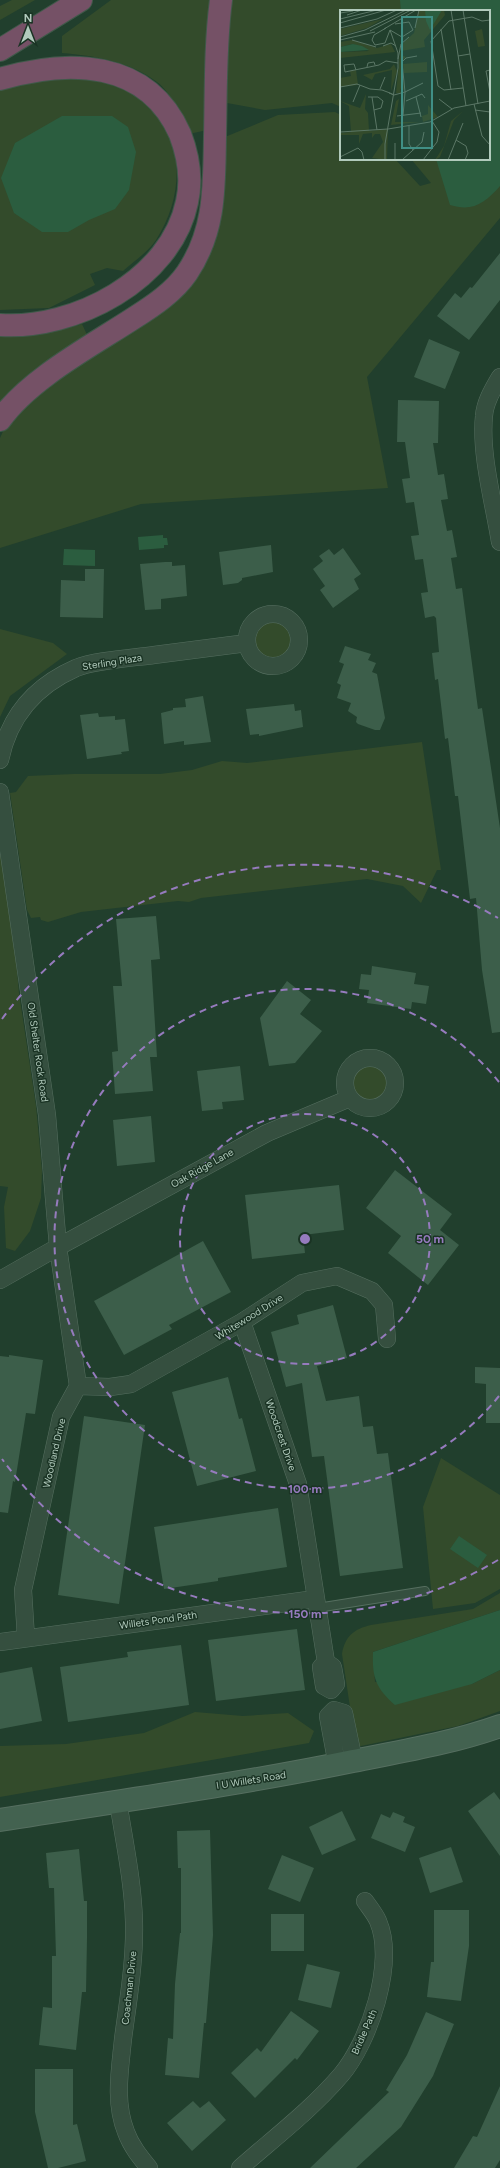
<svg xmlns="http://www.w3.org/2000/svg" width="500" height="2168" font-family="Figtree,sans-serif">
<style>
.green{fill:#334b2b}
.water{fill:#2b5d3f}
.building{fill:#3c5e4a}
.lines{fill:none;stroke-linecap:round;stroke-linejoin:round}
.lane-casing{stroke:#566f60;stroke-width:10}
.street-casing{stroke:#566f60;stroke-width:18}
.secondary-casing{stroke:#566f60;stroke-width:24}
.highway-casing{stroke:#40594a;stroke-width:24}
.lane{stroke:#354f3f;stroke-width:8}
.street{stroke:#354f3f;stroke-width:17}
.secondary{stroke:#436250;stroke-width:22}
.highway{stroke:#755166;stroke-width:22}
.ring{fill:none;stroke:#967bbe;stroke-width:2;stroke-dasharray:7 5}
.labels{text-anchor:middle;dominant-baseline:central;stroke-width:3;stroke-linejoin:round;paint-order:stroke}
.street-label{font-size:10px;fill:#b1cabc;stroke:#1a3324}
.inset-road{fill:none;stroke:#5b7766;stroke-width:1}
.view{fill:#408f85;fill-opacity:0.15;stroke:#408f85;stroke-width:2}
.inset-edge{fill:none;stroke:#b1cabc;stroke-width:2}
.centre{fill:#967bbe;stroke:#1a3324;stroke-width:2}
.ring-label{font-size:12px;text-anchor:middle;font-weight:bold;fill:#967bbe;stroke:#1a3324;stroke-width:3;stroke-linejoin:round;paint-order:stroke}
</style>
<rect width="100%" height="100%" fill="#213f2d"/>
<path class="green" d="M12,0H35L0,20V6Z
M111,0H212L207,130L189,134C182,118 171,92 157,82C129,61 95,56 62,53V36Z
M230,0H500V218L367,377L388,488L141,504L0,548V438L5,427L31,398L208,254L223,210L225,137L278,115L335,112L341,115V159H395L420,186L431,183L411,159H489V11H341V107L332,103L265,110L227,103V14Z
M62,72C76,75 120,82 130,88C184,122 189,189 156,240C148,252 133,262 123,271L107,268L90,274L95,285L49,308L0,310V85Z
M82,324L89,339L0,405V332C31,337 52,333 82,324Z
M247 640a26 26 0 1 1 52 0a26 26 0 1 1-52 0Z
M0,629L53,643L67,654L10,696L0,717Z
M422,742L441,870H437L421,903L403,886L367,879L201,898L189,902L178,901L81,912L48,922L41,920L40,917L31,918L27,910L10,793L16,792L28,776L74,774H160L192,770L222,761L247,763Z
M0,849L11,907L19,993L36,1106L42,1171L41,1198L30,1231L15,1251L6,1248L4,1207L8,1187L0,1186Z
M345 1083a25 25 0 1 1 50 0a25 25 0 1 1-50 0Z
M441,1458L500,1495V1589L475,1603L433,1609L423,1507Z
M500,1593V1610L373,1652L375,1682L472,1684L500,1670V1711L458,1726L356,1747L342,1654C345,1636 354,1629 371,1625L473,1609Z
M195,1712L243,1716L288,1713L314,1731L309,1743L0,1797V1746L66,1744L144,1733Z"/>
<path class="water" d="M400,0H500V186C485,203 473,212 450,205L436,159H489V11H401Z
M62,116H112L128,127L136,152L129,190L115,209L89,220L68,232H42L14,213L1,178L15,143Z
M163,535V538H167L168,545H164V548L139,550L138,537Z
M64,549L95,550V566L63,565Z
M459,1536L487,1555L478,1568L450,1549Z
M500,1610V1670L472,1684L395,1705C376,1688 372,1678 373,1652Z"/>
<path class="building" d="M500,253V300L469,340L437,316L455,293L461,298L470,287L472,288Z
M429,339L460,352L445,389L414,377Z
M398,400L439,401L438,443H433L438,475L444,474L448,499L441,500L447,531L452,530L457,557L451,558L456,589L462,588L478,709L482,708L500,828V1032L492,1033L482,970L476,898L470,899L458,796H455L448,738L445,739L438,679L435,680L432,653L439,652L436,618L434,616L425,618L421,593L428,592L423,559L415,560L411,536L419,535L414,502L406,503L402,479L410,478L405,442H397Z
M271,545L273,572L242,578V580L238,583L223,585L219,552Z
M343,548L361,574L354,579L359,589L333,608L320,590L325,586L313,569L323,561L319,556L329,549L334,555Z
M165,562H172V566L185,565L187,596L161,599V609L145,610L140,564Z
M85,569H104L103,618L60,617L61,580L85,581Z
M345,646L371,654L368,660L376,663L372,672L377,674L385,718L380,730H375L358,724L356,722L357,717L348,711L351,703L337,698L341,685L337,683L344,664L339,662Z
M203,696L211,742L184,745V741L164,744L161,713L173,710V708L186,707L185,699Z
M294,704L295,711L301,710L303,727L259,736V734L250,735L246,709Z
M98,713L99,717L115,716V720L125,719L129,751L121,752L122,754L87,759L80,715Z
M156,916L160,959L151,960L157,1057H150L153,1091L115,1094L112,1052L118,1051L113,986H122L116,919Z
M372,966L416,973L414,984L429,986L426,1004L412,1002L411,1009L367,1003L369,990L359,989L361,974L371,975Z
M287,981L311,1000L300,1014L322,1031L295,1063L269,1066L260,1018Z
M240,1066L244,1100L222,1102L223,1109L202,1111L197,1071Z
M151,1116L155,1162L117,1166L113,1120Z
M395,1170L452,1214L440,1230L459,1245L428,1285L388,1253L401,1236L366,1208Z
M339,1185L344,1230L303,1235L305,1253L252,1259L245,1195Z
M203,1241L231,1292L169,1325L172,1329L124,1355L94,1301Z
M333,1305L347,1358L317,1366L326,1401L359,1396L363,1427L373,1426L377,1454L388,1453L403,1568L340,1576L324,1456L312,1457L302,1383L286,1387L271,1332L299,1324L297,1315Z
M9,1355L43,1360L35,1414L26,1413L15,1482L13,1481L8,1513L0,1512V1356L9,1357Z
M475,1367L500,1368V1423H486V1384L475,1383Z
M228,1377L239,1419L242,1418L256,1471L197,1486L172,1392Z
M84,1416L145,1425L119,1604L58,1595Z
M278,1508L287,1567L218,1578V1581L164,1589L154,1527Z
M297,1629L305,1690L216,1701L208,1640Z
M181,1645L189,1705L68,1722L60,1667L128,1657L127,1652Z
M32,1667L42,1721L0,1729V1673Z
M494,1792L500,1800V1856L468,1811Z
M342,1811L356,1840L322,1855L309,1827Z
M393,1812L405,1817L403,1822L415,1827L405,1852L371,1838L381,1814L390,1818Z
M210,1830L213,1935L206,2023H204L199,2078L165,2075L168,2038L173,2039L175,1984L180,1933H181V1868H178L177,1831Z
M451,1847L463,1882L430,1893L419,1858Z
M79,1849L84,1901H87V1938L86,1992H82L76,2050L39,2045L43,2007L52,2008V1956H56L54,1888H49L46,1853Z
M282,1855L314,1868L300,1902L268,1889Z
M434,1910H469V1946L461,2001L427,1997L431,1962H434Z
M271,1914H304V1951H271Z
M307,1964L340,1972L331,2008L298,2000Z
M291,2011L319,2031L297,2060L295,2058L255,2098L231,2073L257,2048L261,2052Z
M426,2012L454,2024L433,2076L401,2127L356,2168H310L389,2092L386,2090L407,2055Z
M35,2069H73V2125L77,2124L86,2161L58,2168H48L35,2112Z
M500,2086V2160L495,2168H454L473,2136L477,2137Z
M193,2101L200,2108L209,2101L226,2120L192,2151L167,2123Z"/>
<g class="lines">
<g class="lane-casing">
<path id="lane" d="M317,1608L425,1591"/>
</g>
<g class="street-casing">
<path id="street" d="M500,377C493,389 485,402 484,416C480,454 494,504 500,542
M247 640a26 26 0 1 1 52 0a26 26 0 1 1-52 0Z
M0,760C9,716 35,686 76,668C96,660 132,658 154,655C185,651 216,647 247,643
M0,792L47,1115L58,1247L0,1280
M345 1083a25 25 0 1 1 50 0a25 25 0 1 1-50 0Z
M242,1322L298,1484L326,1662
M78,1386L110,1387L131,1384L242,1322L302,1283L337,1276L372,1291L384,1305L387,1339
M26,1638L23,1590L61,1417L78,1386L58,1247L267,1133L350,1098
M0,1642L315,1599
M326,1662L333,1667L336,1684L331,1690L324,1686L321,1667Z
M337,1765L328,1716L334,1710L344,1713L354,1761
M118,1801C124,1841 133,1881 134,1922C135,1961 128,2001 123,2039C120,2070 114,2102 126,2132C131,2146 140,2157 149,2168
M240,2168C274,2138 311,2110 341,2075C369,2042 396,1963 378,1921C375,1914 369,1907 365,1901"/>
</g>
<g class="secondary-casing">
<path id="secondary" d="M0,1820C118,1801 236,1785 353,1761C403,1751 452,1743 500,1726"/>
</g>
<g class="highway-casing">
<path id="highway" d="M0,50L81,0
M0,79C68,59 147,59 180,134C188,155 192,180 187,202C171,280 74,330 0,325
M0,420C29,379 91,346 134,318C153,306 174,292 187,273C216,230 214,186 215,136C216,91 215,45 221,0"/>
</g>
<use href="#lane" class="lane"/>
<use href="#street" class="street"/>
<use href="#secondary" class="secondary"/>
<use href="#highway" class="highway"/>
</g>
<g class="ring">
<circle cx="305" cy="1239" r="125"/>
<path d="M499 1396A250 250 0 1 1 499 1082"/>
<path d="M498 1560A375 375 0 0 1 2 1459M2 1019A375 375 0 0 1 498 918"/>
</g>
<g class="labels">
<g class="street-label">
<text transform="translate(112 662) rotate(-9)">Sterling Plaza</text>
<text transform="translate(38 1052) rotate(82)">Old Shelter Rock Road</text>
<text transform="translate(202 1168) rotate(-29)">Oak Ridge Lane</text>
<text transform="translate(249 1317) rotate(-32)">Whitewood Drive</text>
<text transform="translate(281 1435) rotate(71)">Woodcrest Drive</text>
<text transform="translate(54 1453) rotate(-77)">Woodland Drive</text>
<text transform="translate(158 1620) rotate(-8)">Willets Pond Path</text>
<text transform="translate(251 1780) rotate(-9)">I U Willets Road</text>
<text transform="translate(129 1988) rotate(-84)">Coachman Drive</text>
<text transform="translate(364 2032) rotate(-66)">Bridle Path</text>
</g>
</g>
<g transform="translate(340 10)">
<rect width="150" height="150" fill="#213f2d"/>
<path d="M79,0H104L105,5L84,30L85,37L61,41V45L66,47L61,52L64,79L62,82L60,78L61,83H56L61,35L74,23ZM43,9L27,18L0,26V19ZM142,19L145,36L138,37L135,21ZM12,30L37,38L51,34L55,42L0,48V42L29,41L13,34L0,37V32ZM87,52V62L64,63L63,54ZM54,54L57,61L51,81L52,60L35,64L32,70L23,65L50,59ZM16,60L18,75L0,77V68L11,66L10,61ZM26,84L25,99L28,103L29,121L48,119L47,150L32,148L43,132L40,124H35L32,128V123L23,124L19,134V125H0V123L11,122L9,96L0,91L20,98ZM59,89L55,112H80L51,115L56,91ZM88,95L98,107L83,112L82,106L88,104ZM123,101L114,110L100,147L95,150L104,136L111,111Z" fill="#334b2b"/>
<path d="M85,0H102L90,20L86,11ZM13,34L22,36L29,40L0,42V37Z" fill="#2b5d3f"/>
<path class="inset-road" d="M111,0L126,96M123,0L138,94M0,3L13,1M7,5L22,0M0,9L37,0M0,13L46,0M0,18L37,9L57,0M46,18L34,25L32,30L35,35L45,33L50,20L62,27L73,20L69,12L55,14M75,18L79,0M44,19L76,0M101,19L111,80M30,21L71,0M0,27L25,20L66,0M0,30L35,22M12,30L36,37M43,36L51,33L56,36M118,46L130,44M58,49L61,34L69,27M27,57L28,53L34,52L35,55M16,60L14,54L4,55L5,62L39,55L46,51L58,53M150,60L146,61L150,82M0,77L17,74L30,79L42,80L50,83L54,85L49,83M123,78L104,80L98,76L91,31L109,11L132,7L142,11L150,10M40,79L45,67M54,85L65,82L62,52L66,48L77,46M28,87H38L43,91L41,98L34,100M32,87L37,120M76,87L81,107M99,89L112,99M66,91L82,84L85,88M13,92L20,75M134,94L142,126L150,135M135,100L150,102M57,106L81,103M63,106L65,82L83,73M69,116V134L73,140M48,119L90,112L114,98L150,91M0,122L48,119M116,130L126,136L128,143L125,150M0,147L18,138L22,142L24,150M45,150V134L58,58V43L50,20M55,150V133M62,150L82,132L84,122M83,150L97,132L99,122L92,111M108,150L123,113"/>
<path class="view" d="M62,7H92V138H62Z"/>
<rect width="150" height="150" class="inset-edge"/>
</g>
<circle cx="305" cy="1239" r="6" class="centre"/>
<g class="ring-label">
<text x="430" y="1243">50 m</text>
<text x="305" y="1493">100 m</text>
<text x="305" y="1618">150 m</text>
</g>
<g transform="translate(28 28)" stroke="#1a3324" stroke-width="3" paint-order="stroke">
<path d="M0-3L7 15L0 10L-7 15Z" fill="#b1cabc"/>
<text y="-6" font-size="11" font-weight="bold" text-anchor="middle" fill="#b1cabc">N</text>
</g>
</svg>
